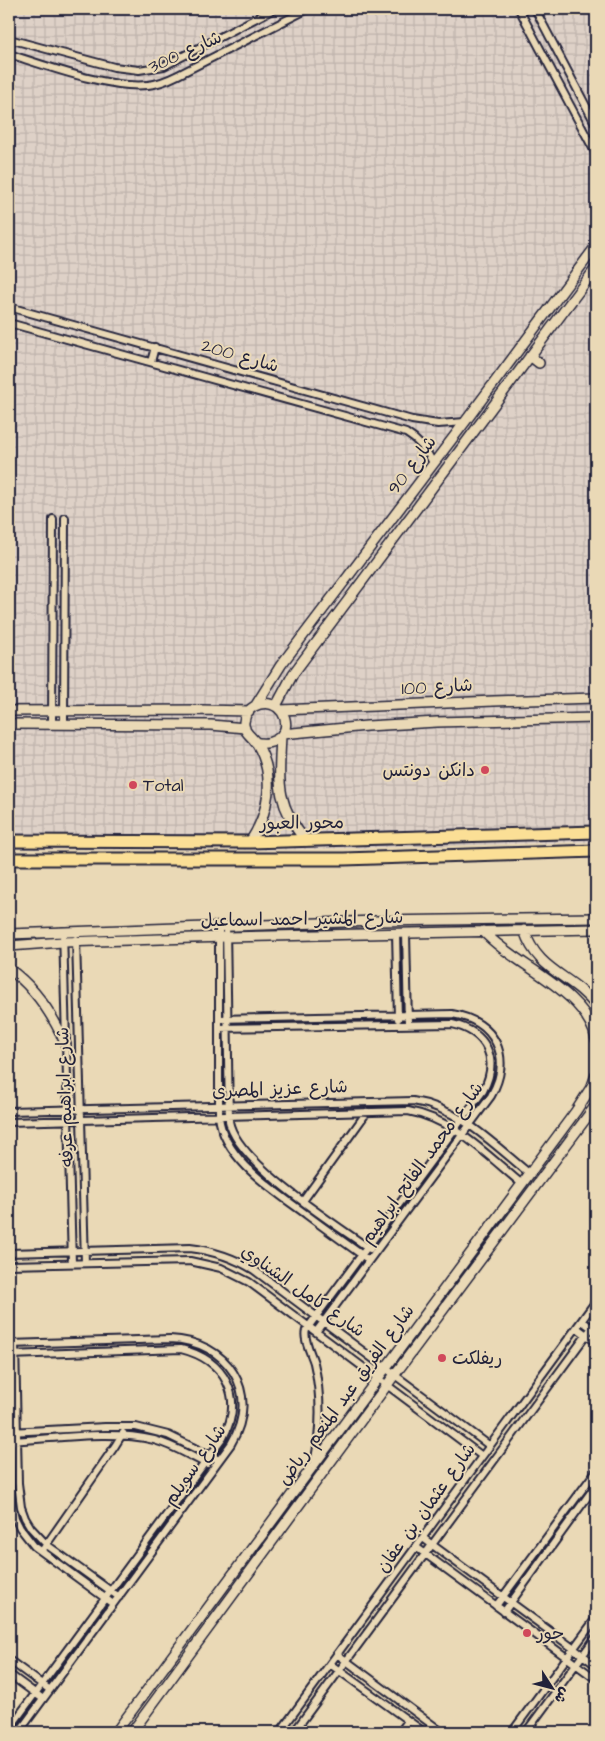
<svg xmlns="http://www.w3.org/2000/svg" width="605" height="1741" font-family="'Architects Daughter','Playpen Sans Arabic',sans-serif">
<style>
.industrial{fill:url(#industrial-grid)}
.lines{fill:none;stroke-linecap:round;stroke-linejoin:round}
.street-casing{stroke:#22223b;stroke-width:10}
.secondary-casing{stroke:#22223b;stroke-width:12}
.highway-casing{stroke:#22223b;stroke-width:15}
.street{stroke:#ead9b6;stroke-width:6}
.secondary{stroke:#ead9b6;stroke-width:9}
.highway{stroke:#fbdf96;stroke-width:11}
.poi-dot{fill:#d1495b;stroke:#ead9b6;stroke-width:2}
.labels{text-anchor:middle;dominant-baseline:central;stroke-width:4;stroke-linejoin:round;paint-order:stroke}
.street-label{font-size:18px;fill:#22223b;stroke:#ead9b6}
.poi-label{font-size:18px;fill:#22223b;stroke:#ead9b6;text-anchor:start}
</style>
<defs>
<pattern id="industrial-grid" width="8" height="8" patternUnits="userSpaceOnUse" patternTransform="scale(1.25)"><rect width="8" height="8" fill="#ded1c7"/><path d="M0 4h8M4 0v8" fill="none" stroke="#beb3ac"/></pattern>
</defs>
<rect width="100%" height="100%" fill="#ead9b6"/>
<filter id="ink" filterUnits="userSpaceOnUse"><feTurbulence type="fractalNoise" baseFrequency=".02" numOctaves="2"/><feDisplacementMap in="SourceGraphic" scale="10" xChannelSelector="R" yChannelSelector="G"/><feConvolveMatrix kernelMatrix="1 2 1 2 8 2 1 2 1" color-interpolation-filters="sRGB"/></filter>
<g filter="url(#ink)">
<path class="industrial" d="M9,9H596V842L268,850L9,849Z"/>
<g class="lines">
<g class="street-casing">
<path id="street" d="M519,9L596,154
M535,9L596,125
M9,39L114,67L139,70L164,66L274,9
M9,54C47,66 109,89 148,85C159,84 168,80 178,75L308,9
M9,307L412,420L438,424L465,422
M9,323L406,433C419,441 427,450 433,463
M151,362L155,347
M52,724L53,519
M64,724L65,518
M226,926L229,1121C236,1162 335,1224 370,1249
M219,927V1116C223,1159 275,1191 307,1215C327,1230 348,1245 369,1260
M63,931L72,1263
M396,933L398,1019
M406,933L408,1024
M76,939L85,1263
M219,1019L452,1014C496,1021 513,1058 491,1096L316,1332
M219,1028L452,1024C487,1032 500,1059 483,1091L306,1330C303,1339 311,1353 314,1363C322,1397 321,1430 314,1464
M9,1111L413,1101C460,1108 494,1145 530,1174
M9,1122L408,1111C454,1119 488,1156 522,1184
M303,1201L367,1112
M9,1253L190,1248C214,1251 233,1257 254,1270L490,1446
M9,1265L190,1261L221,1268L249,1282L482,1456
M582,1321L596,1331
M577,1328L596,1342
M15,1343L18,1483L21,1507L25,1518L31,1528L47,1545L119,1597
M9,1344L170,1339C227,1341 262,1392 231,1444L19,1732
M9,1355L181,1349C225,1360 245,1397 223,1438L9,1729
M9,1432L105,1427H136L168,1435L219,1460
M9,1441C53,1439 112,1429 154,1440C173,1445 190,1456 207,1464
M9,1448L10,1496L15,1518L20,1528L34,1546L113,1604
M423,1538L596,1665
M416,1547L596,1679
M44,1548L115,1446L123,1433
M496,1606L596,1471
M504,1612L596,1485
M337,1654L442,1732
M9,1660L50,1690
M330,1664L424,1732
M9,1674L43,1699
M280,1732L596,1301
M294,1732L596,1322
M400,1732L408,1721
M512,1732L596,1618
M526,1732L596,1637"/>
</g>
<g class="secondary-casing">
<path id="secondary" d="M530,356L539,363
M256,705L281,665L465,422L596,246
M276,706L293,674L596,268
M280,710L494,701L596,698
M9,711L202,710L249,711
M9,724L211,725L245,728
M282,734L367,726L437,722L596,718
M281,736C279,781 275,804 306,841
M250,842C269,813 276,776 257,744C252,736 243,733 244,722C246,703 271,697 282,712C294,732 274,748 255,742
M524,930C538,973 572,974 596,1006
M483,931C515,966 586,990 596,1039
M9,934L375,921L596,918
M9,946L63,942L226,937L596,929
M9,969C36,988 53,1015 66,1045
M116,1732L576,1111L592,1086L596,1075
M132,1732L387,1385L596,1105"/>
</g>
<g class="highway-casing">
<path id="highway" d="M9,841L250,842L596,832
M9,859H344L596,851"/>
</g>
<use href="#street" class="street"/>
<use href="#secondary" class="secondary"/>
<use href="#highway" class="highway"/>
</g>
</g>
<g class="poi-dot">
<circle cx="485" cy="770" r="5"/>
<circle cx="133" cy="785" r="5"/>
<circle cx="442" cy="1358" r="5"/>
<circle cx="527" cy="1633" r="5"/>
</g>
<g class="labels">
<g class="street-label">
<text transform="translate(185 52) rotate(-24)">شارع 300</text>
<text transform="translate(240 356) rotate(16)">شارع 200</text>
<text transform="translate(412 465) rotate(-53)">شارع 90</text>
<text transform="translate(437 687) rotate(-3)">شارع 100</text>
<text transform="translate(302 823) rotate(-1)">محور العبور</text>
<text transform="translate(302 919) rotate(-1)">شارع المشير احمد اسماعيل</text>
<text transform="translate(280 1089) rotate(-2)">شارع عزيز المصرى</text>
<text transform="translate(65 1097) rotate(-92)">شارع ابراهيم عرفه</text>
<text transform="translate(422 1163) rotate(-54)">شارع محمد الفاتح ابراهيم</text>
<text transform="translate(303 1291) rotate(35)">شارع كامل الشناوي</text>
<text transform="translate(346 1395) rotate(-54)">شارع الفريق عبد المنعم رياض</text>
<text transform="translate(195 1465) rotate(-55)">شارع سويلم</text>
<text transform="translate(426 1508) rotate(-54)">شارع عثمان بن عفان</text>
</g>
<g class="poi-label">
<text x="475" y="770" text-anchor="end">دانكن دونتس</text>
<text x="143" y="785">Total</text>
<text x="452" y="1358">ريفلكت</text>
<text x="537" y="1633">حور</text>
</g>
</g>
<rect width="605" height="1741" fill="none" stroke="#ead9b6" stroke-width="30"/>
<rect x="15" y="15" width="575" height="1711" fill="none" stroke="#22223b" stroke-width="2" filter="url(#ink)"/>
<g transform="translate(552 1688) rotate(126)" stroke="#ead9b6" stroke-width="4" paint-order="stroke">
<path d="M0-4L9 19L0 12L-9 19Z" fill="#22223b"/>
<text y="-8" font-size="14" font-weight="bold" text-anchor="middle" fill="#22223b">ش</text>
</g>
</svg>
